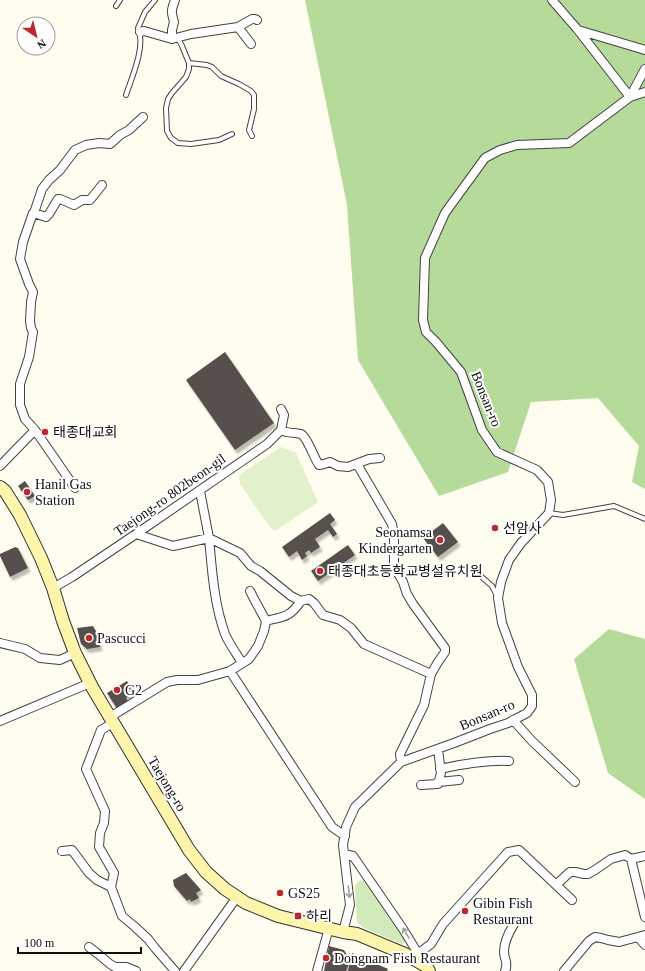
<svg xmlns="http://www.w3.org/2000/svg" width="645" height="971" font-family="'Times New Roman','Noto Sans KR',serif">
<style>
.green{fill:#d2e9ba}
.forest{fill:#b6da9a}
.pitch{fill:#e3f0cc}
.building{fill:#57504b;filter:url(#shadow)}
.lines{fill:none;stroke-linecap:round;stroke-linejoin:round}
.lane-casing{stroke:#424242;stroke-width:6}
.street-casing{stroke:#424242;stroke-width:10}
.secondary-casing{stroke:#313131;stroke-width:14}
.lane{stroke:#fff;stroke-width:4}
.street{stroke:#fff;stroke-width:8}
.secondary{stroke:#fef5ad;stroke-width:12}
.oneway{stroke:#9f9f9f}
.poi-dot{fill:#bd282e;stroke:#fff;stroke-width:1.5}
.labels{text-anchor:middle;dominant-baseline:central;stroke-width:4;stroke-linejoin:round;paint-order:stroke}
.street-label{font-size:14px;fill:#0f0f0f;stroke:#fff}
.poi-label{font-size:14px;fill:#0f0f0f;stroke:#fff;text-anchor:start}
</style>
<defs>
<filter id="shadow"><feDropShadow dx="2.5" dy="4" stdDeviation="1" flood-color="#0004"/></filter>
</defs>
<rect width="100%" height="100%" fill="#fffcf0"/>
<path class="green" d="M363,880L367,884L406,940L402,944L364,928L357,922L355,887L357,882Z"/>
<path class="forest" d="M305,0H645V489L632,482L639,446L598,398L531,402L508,472L439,496L358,360L347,205Z
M609,629L645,639V799L608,773L574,659Z"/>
<path class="pitch" d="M281,447L296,453L318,502L275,531L269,526L240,484L239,475Z"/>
<path class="building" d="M225,352L274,423L235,450L186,380Z
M25,481L35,496L28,500L18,486Z
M330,513L335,520L330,524L337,534L333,537L328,530L315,539L320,547L311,553L309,550L305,553L307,556L302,560L297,551L289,557L282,547Z
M443,523L458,542L438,557L423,538Z
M348,545L355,555L318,581L311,571Z
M15,547L18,548L28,568L10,577L0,556V554Z
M93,626L97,633L100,647L87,649L81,644L77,628Z
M127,681L134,693L126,698L130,705L119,712L107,693Z
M186,873L201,890L196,893L199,898L191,902L190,899L187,901L174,886L173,880Z
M329,946L344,950L350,960L352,953L388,969L387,971H348L350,961L346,971H324Z"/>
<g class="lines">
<g class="lane-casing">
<path id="lane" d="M116,6L120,0
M178,38L182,46L189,63V69L186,77L172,93L168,99L166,108L167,131L171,138L178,143L191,144L219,140L232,134
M189,63L207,65L212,67L221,76L239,84L251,91L254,95V109L249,130L252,136
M126,95C132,77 146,46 138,28L145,12L155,0
M549,513L563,515L614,506L645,519
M475,571L492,586L497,596"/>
</g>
<g class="street-casing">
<path id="street" d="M552,0L578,30L630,97L645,69
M238,27L251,44
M578,30L645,50
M140,32L144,31L172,39L191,34L238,27L252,19H255L257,20
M172,39V30L174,22C171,11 171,11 175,0
M34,213L42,189L49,180L60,170L75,150L86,145L99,143L110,144L120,135L129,130L143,117
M281,430C288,434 294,432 301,434C307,437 314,458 319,465L324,464L330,462L338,466L348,467L369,459L380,458
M357,464L392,524L394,536V564L398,573L403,582L407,594L413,604L445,648V652L438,662L431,674L424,705L400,754L401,762
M0,466L35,430
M75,488L35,430L25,419L20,405V384L29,357L33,332L31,328L30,321L31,302L33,292L29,284L20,259L23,242L33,213H34L46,217L49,214L58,199H60L74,205L82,200H90L102,185
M200,491L209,538L240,553L251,566L260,571L291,596L301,601L309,599L314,603L323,615L340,620L351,628L364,644L431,674
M136,534L173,546L209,538C212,570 214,604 225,634C229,644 237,654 242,663
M53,588L72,577L136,534L267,444L281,430L284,415L281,409
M266,621C285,616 289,618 301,601
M0,643L25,649L40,658L60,660L75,653
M230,671L332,827L345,836
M110,717L167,682L177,680H198L230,671L249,659L258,646L264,631L266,621L254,599L250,591
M513,720L532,741L575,782
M0,721L90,683
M113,723L101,730L86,769L105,811L104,823L100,833L99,847L114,873L111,887L122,916L134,926L148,939L155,948L175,971
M440,769C463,764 486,760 509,761
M438,782L459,780
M421,785L438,784L441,773L438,749
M62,851L72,850L89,873L97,880L111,887
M344,854L353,856L403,929L420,957
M631,859L645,917
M556,885L570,872H575L584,874H588L595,870L611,859L625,855L631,859L645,856
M343,932L350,905L343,845L346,827L355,807L401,762L454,743L490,729L508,723L527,713L532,706V695L518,667L502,623L498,598L501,582L509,560L521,543L549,513L551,500L548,482L537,470L497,452L482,430L461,372L436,342L426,332L423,320L425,258L445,213L485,158L500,150L517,145L569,143L630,97L645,92
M638,937L645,945
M89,947L98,954L110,964L115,967H126L136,971
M412,958L431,944L443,924L508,852L519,850L572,900
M184,971L237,897
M317,971L329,928
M505,971C509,962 504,960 504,952C504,942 509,932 514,924
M564,971L589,941L595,937L601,938L608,940L619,942L645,935"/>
</g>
<g class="secondary-casing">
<path id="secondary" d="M0,487L5,491L20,515L41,558L53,588L63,621L75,653L92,687L189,850L206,872L225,889L246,903L278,916L343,932L357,934L405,954L426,966L429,971"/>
</g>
<use href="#lane" class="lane"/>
<use href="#street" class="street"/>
<use href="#secondary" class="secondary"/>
</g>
<defs><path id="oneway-shaft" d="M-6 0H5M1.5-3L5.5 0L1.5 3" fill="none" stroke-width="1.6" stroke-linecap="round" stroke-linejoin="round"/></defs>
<g class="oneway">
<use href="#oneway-shaft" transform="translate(349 892) rotate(83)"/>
<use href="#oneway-shaft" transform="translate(406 933) rotate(-121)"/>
</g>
<g class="poi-dot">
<circle cx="45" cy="432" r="4"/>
<circle cx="27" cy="492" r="4"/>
<circle cx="495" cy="528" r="4"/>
<circle cx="440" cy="540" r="4"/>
<circle cx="320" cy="571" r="4"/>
<circle cx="89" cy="638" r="4"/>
<circle cx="117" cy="690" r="4"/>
<circle cx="280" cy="893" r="4"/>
<circle cx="465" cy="911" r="4"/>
<rect x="294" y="912" width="8" height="8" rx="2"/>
<circle cx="326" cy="958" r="4"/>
</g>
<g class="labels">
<g class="street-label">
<text transform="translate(486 399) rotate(68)">Bonsan-ro</text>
<text transform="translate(170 495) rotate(-35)">Taejong-ro 802beon-gil</text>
<text transform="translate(487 715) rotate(-23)">Bonsan-ro</text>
<text transform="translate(167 784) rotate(59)">Taejong-ro</text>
</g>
<g class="poi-label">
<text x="53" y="432">태종대교회</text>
<text x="35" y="484">Hanil Gas<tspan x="35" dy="16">Station</tspan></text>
<text x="503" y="528">선암사</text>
<text x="432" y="532" text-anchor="end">Seonamsa<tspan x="432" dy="16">Kindergarten</tspan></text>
<text x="328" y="571">태종대초등학교병설유치원</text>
<text x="97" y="638">Pascucci</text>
<text x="125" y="690">G2</text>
<text x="288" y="893">GS25</text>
<text x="473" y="903">Gibin Fish<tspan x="473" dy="16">Restaurant</tspan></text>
<text x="306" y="916">하리</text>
<text x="334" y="958">Dongnam Fish Restaurant</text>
</g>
</g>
<g transform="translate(36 36) rotate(145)"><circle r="19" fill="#ffffff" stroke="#9f9f9f"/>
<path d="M0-3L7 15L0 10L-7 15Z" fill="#bd282e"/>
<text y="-6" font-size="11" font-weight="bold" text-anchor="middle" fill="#0f0f0f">N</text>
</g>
<path d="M18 947v6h123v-6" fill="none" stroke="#0f0f0f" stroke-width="2"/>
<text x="24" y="947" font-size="12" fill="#0f0f0f" stroke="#ffffff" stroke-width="3" paint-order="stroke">100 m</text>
</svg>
